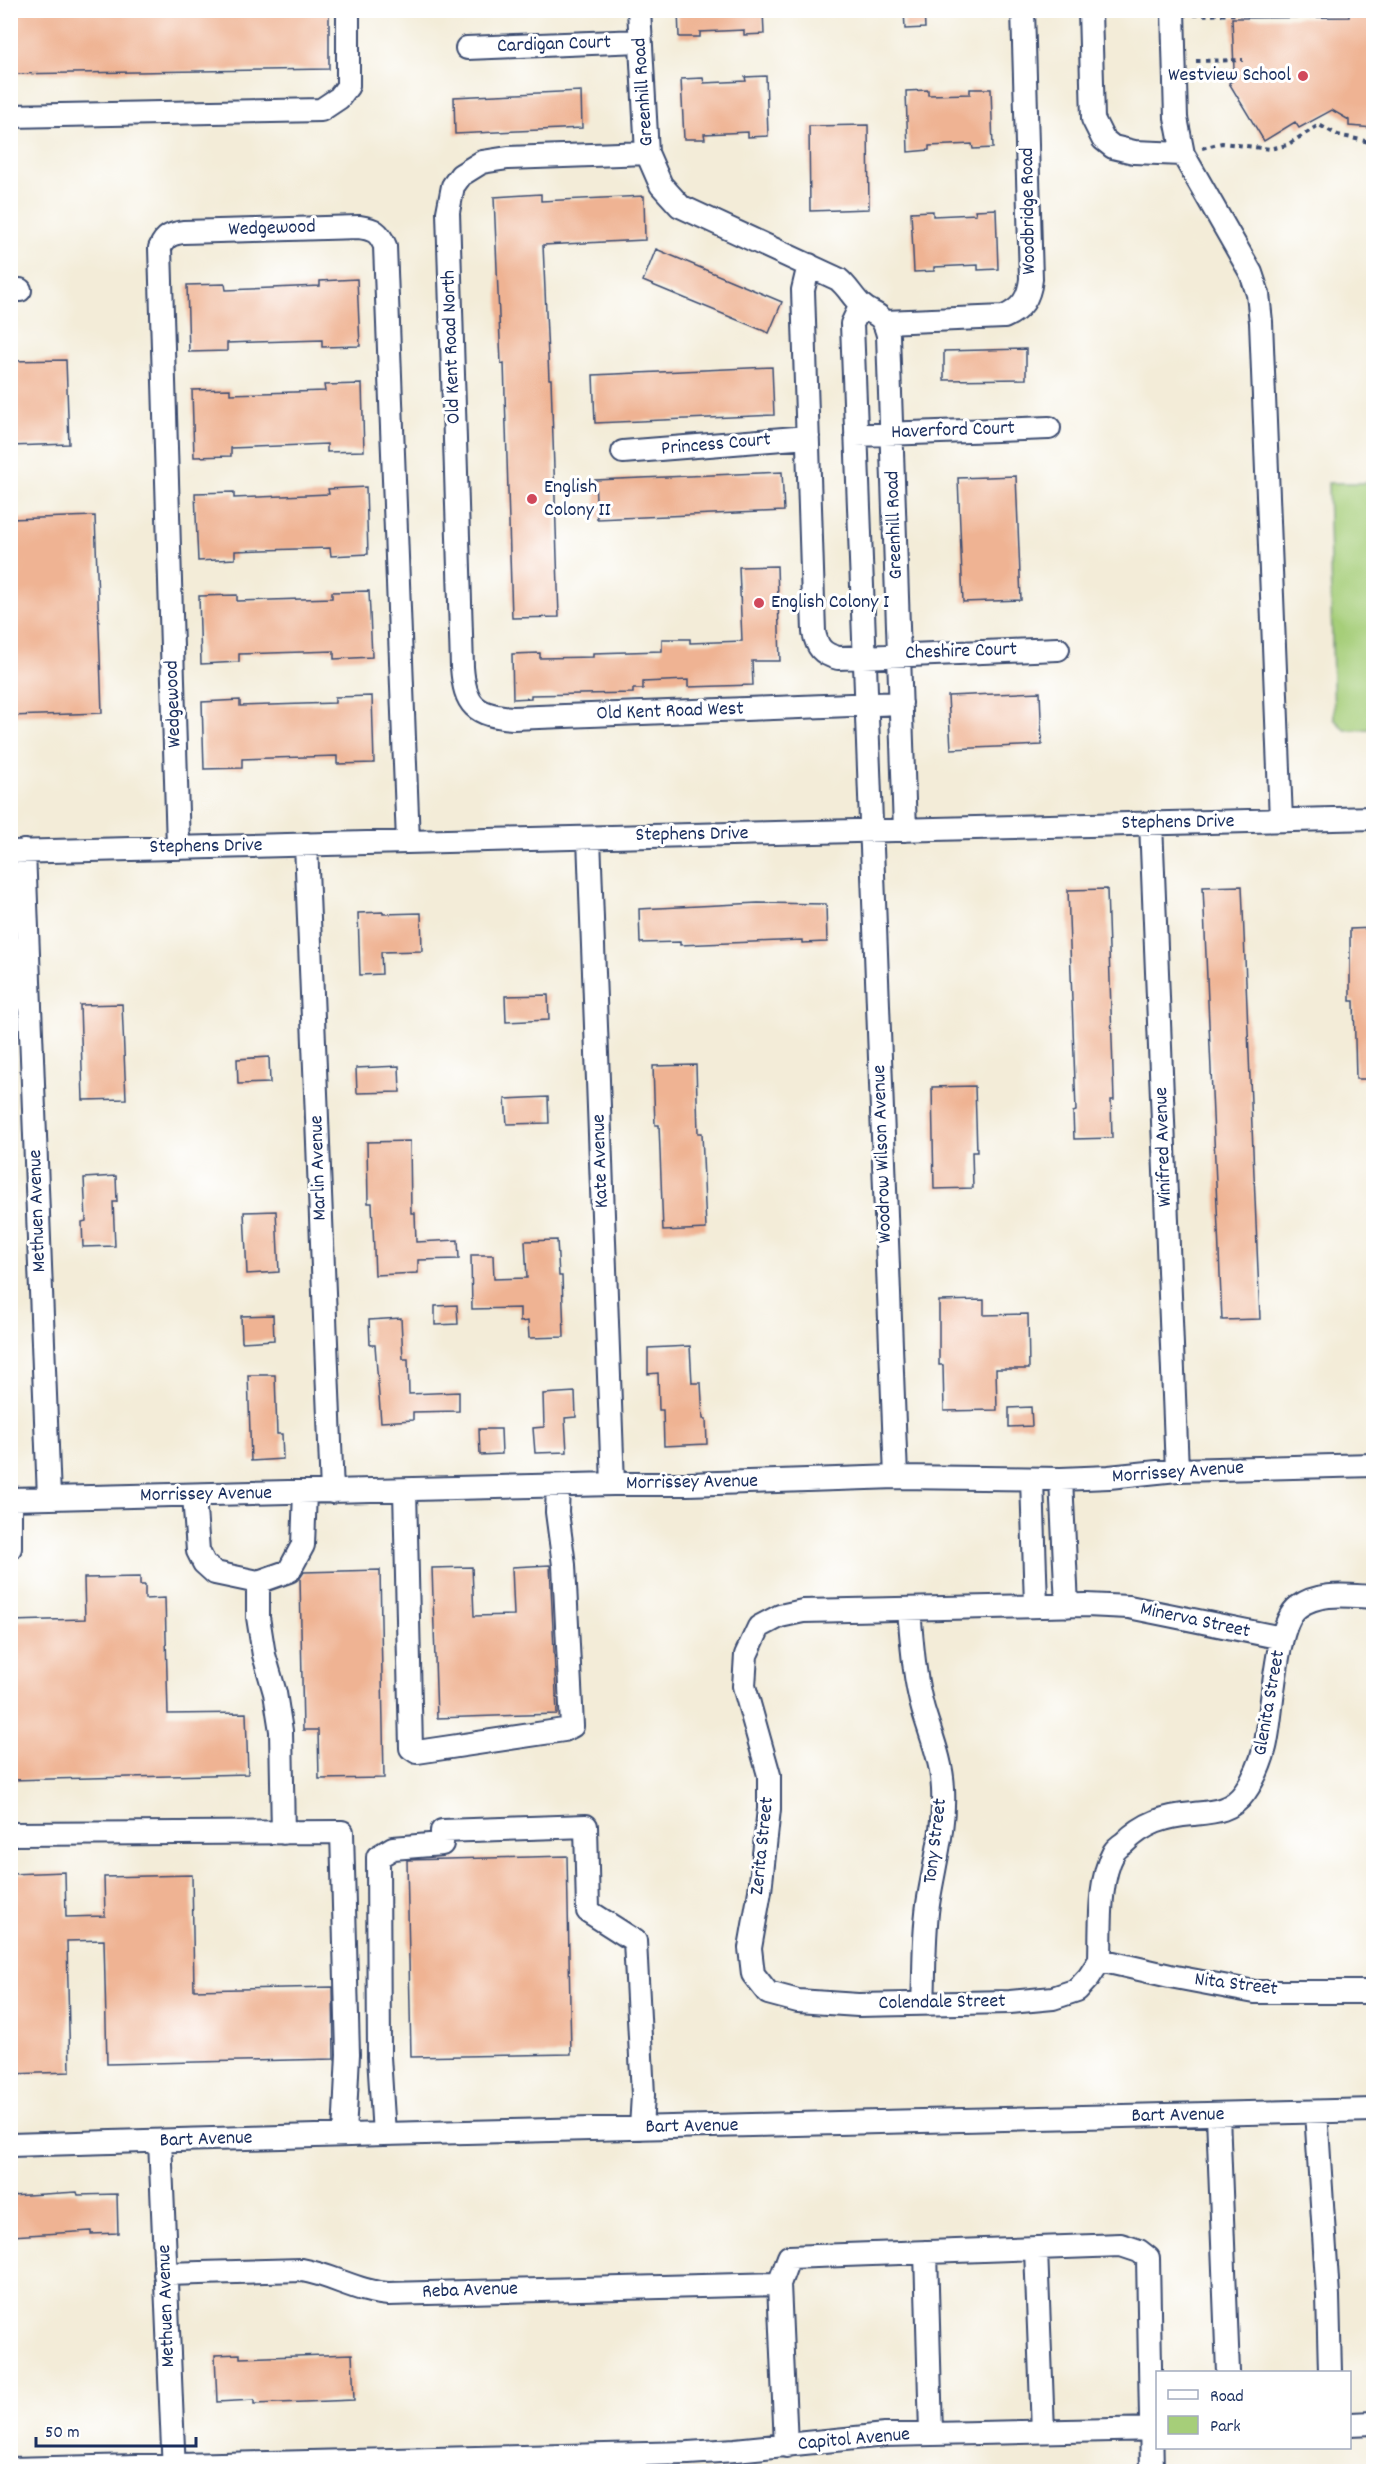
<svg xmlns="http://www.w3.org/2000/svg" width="1384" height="2482" font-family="Dekko,sans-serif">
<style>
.green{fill:#a6ce79;stroke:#607e6c;stroke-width:1.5}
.building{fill:#efb393}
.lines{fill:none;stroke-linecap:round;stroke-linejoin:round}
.minor-casing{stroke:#3b4b70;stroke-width:26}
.path{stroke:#3b4b70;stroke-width:4;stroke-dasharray:4.5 4.5;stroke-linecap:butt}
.minor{stroke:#fff;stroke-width:22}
.poi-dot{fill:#d1495b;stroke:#fff;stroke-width:2}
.labels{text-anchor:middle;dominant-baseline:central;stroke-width:6;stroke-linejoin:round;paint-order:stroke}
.street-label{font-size:20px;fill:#1b2f5e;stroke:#fff}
.poi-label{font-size:20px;fill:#1b2f5e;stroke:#fff;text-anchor:start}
</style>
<rect width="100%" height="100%" fill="#fff"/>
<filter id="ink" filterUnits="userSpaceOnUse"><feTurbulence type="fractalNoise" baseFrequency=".0167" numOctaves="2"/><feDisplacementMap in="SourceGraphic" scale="12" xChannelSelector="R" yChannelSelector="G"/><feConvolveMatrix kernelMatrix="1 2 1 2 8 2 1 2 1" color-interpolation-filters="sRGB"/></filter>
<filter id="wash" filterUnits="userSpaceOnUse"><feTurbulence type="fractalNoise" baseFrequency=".008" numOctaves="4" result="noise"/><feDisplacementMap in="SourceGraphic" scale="24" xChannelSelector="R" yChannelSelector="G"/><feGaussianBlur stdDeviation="1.35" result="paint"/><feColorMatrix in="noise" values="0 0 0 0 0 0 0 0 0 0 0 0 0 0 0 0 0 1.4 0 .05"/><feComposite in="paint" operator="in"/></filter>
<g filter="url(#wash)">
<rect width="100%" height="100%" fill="#f3ecd8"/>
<path class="green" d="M1328,483H1373V729L1345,730L1334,719Z"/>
<g id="blocks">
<path class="building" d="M10,10H329V69L10,74Z
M678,10H763L764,34L744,35V30L700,32V37H679Z
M904,10H924L925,28L905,29Z
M1349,10H1374V128L1349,126V120L1332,110L1299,128L1295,122L1264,141L1229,83L1235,79L1231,72L1234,70L1232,18L1349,17Z
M766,76L768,136L748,137V132L704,134L705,139H684L681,79L703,78L704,83L746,81L745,77Z
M970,89H991L993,148L973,149L972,144L929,146V150L908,152L906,91L928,90V95L970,94Z
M581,91L582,128L455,134L454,97Z
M868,125L869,209L810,211L809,126Z
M541,194V201L644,196L645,240L543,245L549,379H551L559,617L512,618L504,363L501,364L494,197Z
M996,209L998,269L978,270V265L934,267V271L914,272L911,212L933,211V216L976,214L975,210Z
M656,249L782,302L769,333L643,281Z
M357,279L360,346L322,347V340L227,343V351L189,352L187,285L225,284L226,290L320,286V281Z
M1026,349V379L944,380V351Z
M66,360L69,444L10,446V361Z
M772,367L774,415L595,423L593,375Z
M362,384L364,451L327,452V444L231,448V456L194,457L192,390L230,389V394L325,391L324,385Z
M782,472L784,511L597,519L595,480Z
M1016,476L1021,600L963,602L958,478Z
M366,487L368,554L331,556L330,548L235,551V559L198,561L195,493L234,492V498L329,494L328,489Z
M95,516L102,713L10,716V519Z
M777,566L780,661H752L753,685L688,687V680L643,682V689H633V693L531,695V698L513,699L512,654L540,653V658L593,657V653L662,651V639H690V643L742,641L739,567Z
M369,591L372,657L334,659V651L239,654V662L201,664L199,596L237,595V601L332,598V592Z
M1040,692L1042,745L951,749L948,696Z
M372,696L374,763L337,764V756L242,759V768L204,769L202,702L240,700V706L335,703V697Z
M1242,886L1260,1319L1222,1320L1203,887Z
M1107,889L1114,1100H1111L1112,1138L1074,1139L1073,1112L1076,1111L1068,890Z
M758,903L826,904L827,942L802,943V940L680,945V942L640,943L639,909Z
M383,912V914L421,913L422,951L381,952L382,974L360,975L358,913Z
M1374,928V1079H1356L1354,1001H1350V929Z
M548,995L549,1020L506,1022L505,996Z
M122,1004L126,1099L83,1100L80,1005Z
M269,1057L270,1083L238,1084L237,1059Z
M696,1065L698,1133H702L706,1229L663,1231L659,1125H655L653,1066Z
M399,1066L400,1092L357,1093L356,1068Z
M975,1086L977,1152H972L973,1188L934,1189L932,1087Z
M548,1097L549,1123L507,1124L505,1099Z
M410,1141L411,1213H415L416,1242L458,1240L459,1259L418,1260V1273L375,1275L372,1203H368L367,1142Z
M116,1176L117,1202H113L115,1246L83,1247L82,1222L86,1221L84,1178Z
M276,1211L279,1272L247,1274L244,1212Z
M557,1240L559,1276H562L564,1337L529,1338L528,1321L520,1322V1308L472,1309L471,1255H493L494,1279L527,1278L525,1241Z
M984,1300V1315L1028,1314L1029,1369H996L997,1410L944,1411L943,1365H939V1301Z
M457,1305L458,1324L435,1325V1306Z
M273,1315L274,1340L242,1342L241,1316Z
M401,1318L403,1359H408L409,1394L459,1392V1411L413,1412V1420L381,1422L375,1345H370L369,1320Z
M690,1346L692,1383H701L703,1419H706L707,1444L664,1446L663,1410H659L658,1373L648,1374V1348Z
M248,1375H275L277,1434H282L283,1459L251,1461Z
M575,1392L576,1417L565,1418L567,1452L535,1453L533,1428L544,1427L543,1394Z
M1031,1407L1032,1426L1009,1427V1408Z
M479,1429H501L502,1454L480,1455Z
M550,1565L557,1714L437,1718L432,1568L472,1567L474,1616L514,1615L512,1567Z
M380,1570L384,1778L319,1779L318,1730H303L300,1578L304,1572Z
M140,1577V1585H145V1599L165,1598L168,1714L246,1713L248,1774L11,1780L10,1621L85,1619L84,1578Z
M567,1856L571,2054L411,2057L407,1860Z
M65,1872L66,1917L105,1916L104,1877L192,1875L194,1990L333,1987L334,2059L107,2064L104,1940L67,1941L70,2072L10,2074V1874Z
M77,2192L78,2195L117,2194L118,2233L91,2234V2231L12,2236L11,2196Z
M240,2354V2358L352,2354L354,2400L254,2404V2400L217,2402L215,2355Z"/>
</g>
</g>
<g filter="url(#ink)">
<use href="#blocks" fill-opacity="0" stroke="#3b4b70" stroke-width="1.5"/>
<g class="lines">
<g class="minor-casing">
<path id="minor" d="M639,10L647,153L661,185L680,206L838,279C847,286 852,296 860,304C875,318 881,309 888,335L905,830
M1090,10L1093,119L1103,139L1113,147L1134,152L1183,154
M1173,10L1176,118L1183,154L1251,273L1258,294L1261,322L1281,820
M467,48L640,41
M10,116L321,110L339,98L348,86V10
M647,153L508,158L482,162L461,175L453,186L448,212L462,667C465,706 475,715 513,718L901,703
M809,265L803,290L814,632C817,647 822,654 838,658L1058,649
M10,290H20
M861,305L852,324L896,1477
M885,322L1004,317C1022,309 1029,298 1031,279L1023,10
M856,435L1049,428
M623,452L808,437
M1151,823L1177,1470
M589,838L613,1484
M306,844L332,1492
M178,847L160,248C165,236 171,234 183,232L359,227C374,229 379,232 385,246L408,842
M24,851L49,1498
M10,852L1374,818
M1032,1479L1036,1605
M1061,1479L1067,1606
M405,1490L411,1748L417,1752L564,1730L572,1726L564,1565L557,1512L558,1486
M194,1495L198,1551L204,1563L215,1573L258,1582L289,1571L303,1545L305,1492
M10,1499L613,1484H687L896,1477L1061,1479L1109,1477L1177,1470L1374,1465
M10,1506V1548
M258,1582V1617L264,1655L275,1693L281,1731L283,1833
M909,1610C912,1643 914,1677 923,1709C931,1736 942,1761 943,1789C945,1826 935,1862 929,1898C923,1932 925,1969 923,2003
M10,1834L342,1832L348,2054L344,2135
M1100,1960L1089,1977L1077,1990L1053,1998L1010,2002L858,2005L798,2001L768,1993L753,1974L750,1948L760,1891L769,1809V1775L744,1686L746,1655L759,1627L780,1616L803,1611L1086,1605L1129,1607L1282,1638
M1100,1960C1101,1928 1098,1880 1114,1852C1116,1849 1121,1845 1124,1843C1144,1823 1165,1816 1193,1814C1214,1812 1232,1811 1245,1792C1254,1779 1261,1763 1265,1747C1273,1716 1274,1625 1298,1607C1319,1591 1349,1596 1374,1597
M1100,1960L1170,1976L1255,1992H1374
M1316,2112L1328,2296L1330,2372
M1218,2115L1228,2372
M384,2134L379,2057L378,1857L393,1848L442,1844V1831L586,1826L588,1911L635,1941L643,2095L641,2128
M160,2141L174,2472
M10,2145L384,2134L1374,2110
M1036,2250L1043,2431
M926,2252L931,2434
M165,2274L302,2270C332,2275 358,2292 388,2294L779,2284
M1350,2424L1374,2423
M786,2446L779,2284L789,2257L1121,2245L1139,2251L1148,2258L1152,2472
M10,2469L688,2453L735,2450L885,2435L1158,2429"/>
</g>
<path class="path" d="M1194,15L1349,12
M1196,61L1243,60
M1202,148L1222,143L1270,149L1287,145L1319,125L1338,135L1374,143"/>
<use href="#minor" class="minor"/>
</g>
</g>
<g class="poi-dot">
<circle cx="1303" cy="76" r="6"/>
<circle cx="532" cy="499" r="6"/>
<circle cx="759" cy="603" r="6"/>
</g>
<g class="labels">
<g class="street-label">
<text transform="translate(554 45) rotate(-2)">Cardigan Court</text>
<text transform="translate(644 92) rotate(-94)">Greenhill Road</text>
<text transform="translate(1029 211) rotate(-91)">Woodbridge Road</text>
<text transform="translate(272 229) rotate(-2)">Wedgewood</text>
<text transform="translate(452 347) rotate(-92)">Old Kent Road North</text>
<text transform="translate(953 431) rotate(-2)">Haverford Court</text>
<text transform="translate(716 445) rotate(-5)">Princess Court</text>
<text transform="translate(895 525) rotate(-92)">Greenhill Road</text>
<text transform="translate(961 652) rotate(-2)">Cheshire Court</text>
<text transform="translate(174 704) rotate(-92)">Wedgewood</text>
<text transform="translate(670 712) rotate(-2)">Old Kent Road West</text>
<text transform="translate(1178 823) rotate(-1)">Stephens Drive</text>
<text transform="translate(692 835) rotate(-1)">Stephens Drive</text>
<text transform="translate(206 847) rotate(-1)">Stephens Drive</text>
<text transform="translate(1164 1147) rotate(-92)">Winifred Avenue</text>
<text transform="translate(883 1154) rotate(-92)">Woodrow Wilson Avenue</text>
<text transform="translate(601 1161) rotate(-92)">Kate Avenue</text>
<text transform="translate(319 1168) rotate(-92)">Marlin Avenue</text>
<text transform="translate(38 1211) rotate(-92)">Methuen Avenue</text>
<text transform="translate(1178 1473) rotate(-4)">Morrissey Avenue</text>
<text transform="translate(692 1483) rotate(-1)">Morrissey Avenue</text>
<text transform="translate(206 1495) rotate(-1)">Morrissey Avenue</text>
<text transform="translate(1195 1621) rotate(12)">Minerva Street</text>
<text transform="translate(1270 1703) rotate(-80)">Glenita Street</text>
<text transform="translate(936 1841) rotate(-83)">Tony Street</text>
<text transform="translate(763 1846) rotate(-84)">Zerita Street</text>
<text transform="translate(1236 1985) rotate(7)">Nita Street</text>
<text transform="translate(942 2003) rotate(-1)">Colendale Street</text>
<text transform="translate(1178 2116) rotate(-1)">Bart Avenue</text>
<text transform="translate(692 2127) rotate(-1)">Bart Avenue</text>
<text transform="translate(206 2140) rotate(-2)">Bart Avenue</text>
<text transform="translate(470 2291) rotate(-2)">Reba Avenue</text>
<text transform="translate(167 2306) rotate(-92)">Methuen Avenue</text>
<text transform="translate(854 2440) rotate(-5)">Capitol Avenue</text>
</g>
<g class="poi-label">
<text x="1291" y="76" text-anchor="end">Westview School</text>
<text x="544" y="488">English<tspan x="544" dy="23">Colony II</tspan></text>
<text x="771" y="603">English Colony I</text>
</g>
</g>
<rect width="1384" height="2482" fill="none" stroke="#fff" stroke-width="36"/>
<rect x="1156" y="2371" width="195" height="78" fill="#ffffff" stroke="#a4acbf" stroke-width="1.5"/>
<rect x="1168" y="2390" width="30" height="9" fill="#ffffff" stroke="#a4acbf" stroke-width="1.5"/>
<text x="1210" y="2401" font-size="18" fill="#1b2f5e">Road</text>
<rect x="1168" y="2416" width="30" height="18" fill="#a6ce79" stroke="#a4acbf" stroke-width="1.5"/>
<text x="1210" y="2431" font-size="18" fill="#1b2f5e">Park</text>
<path d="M36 2437v9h160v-9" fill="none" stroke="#1b2f5e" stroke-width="3"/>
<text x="45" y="2437" font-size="18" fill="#1b2f5e" stroke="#ffffff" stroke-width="4.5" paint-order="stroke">50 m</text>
</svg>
